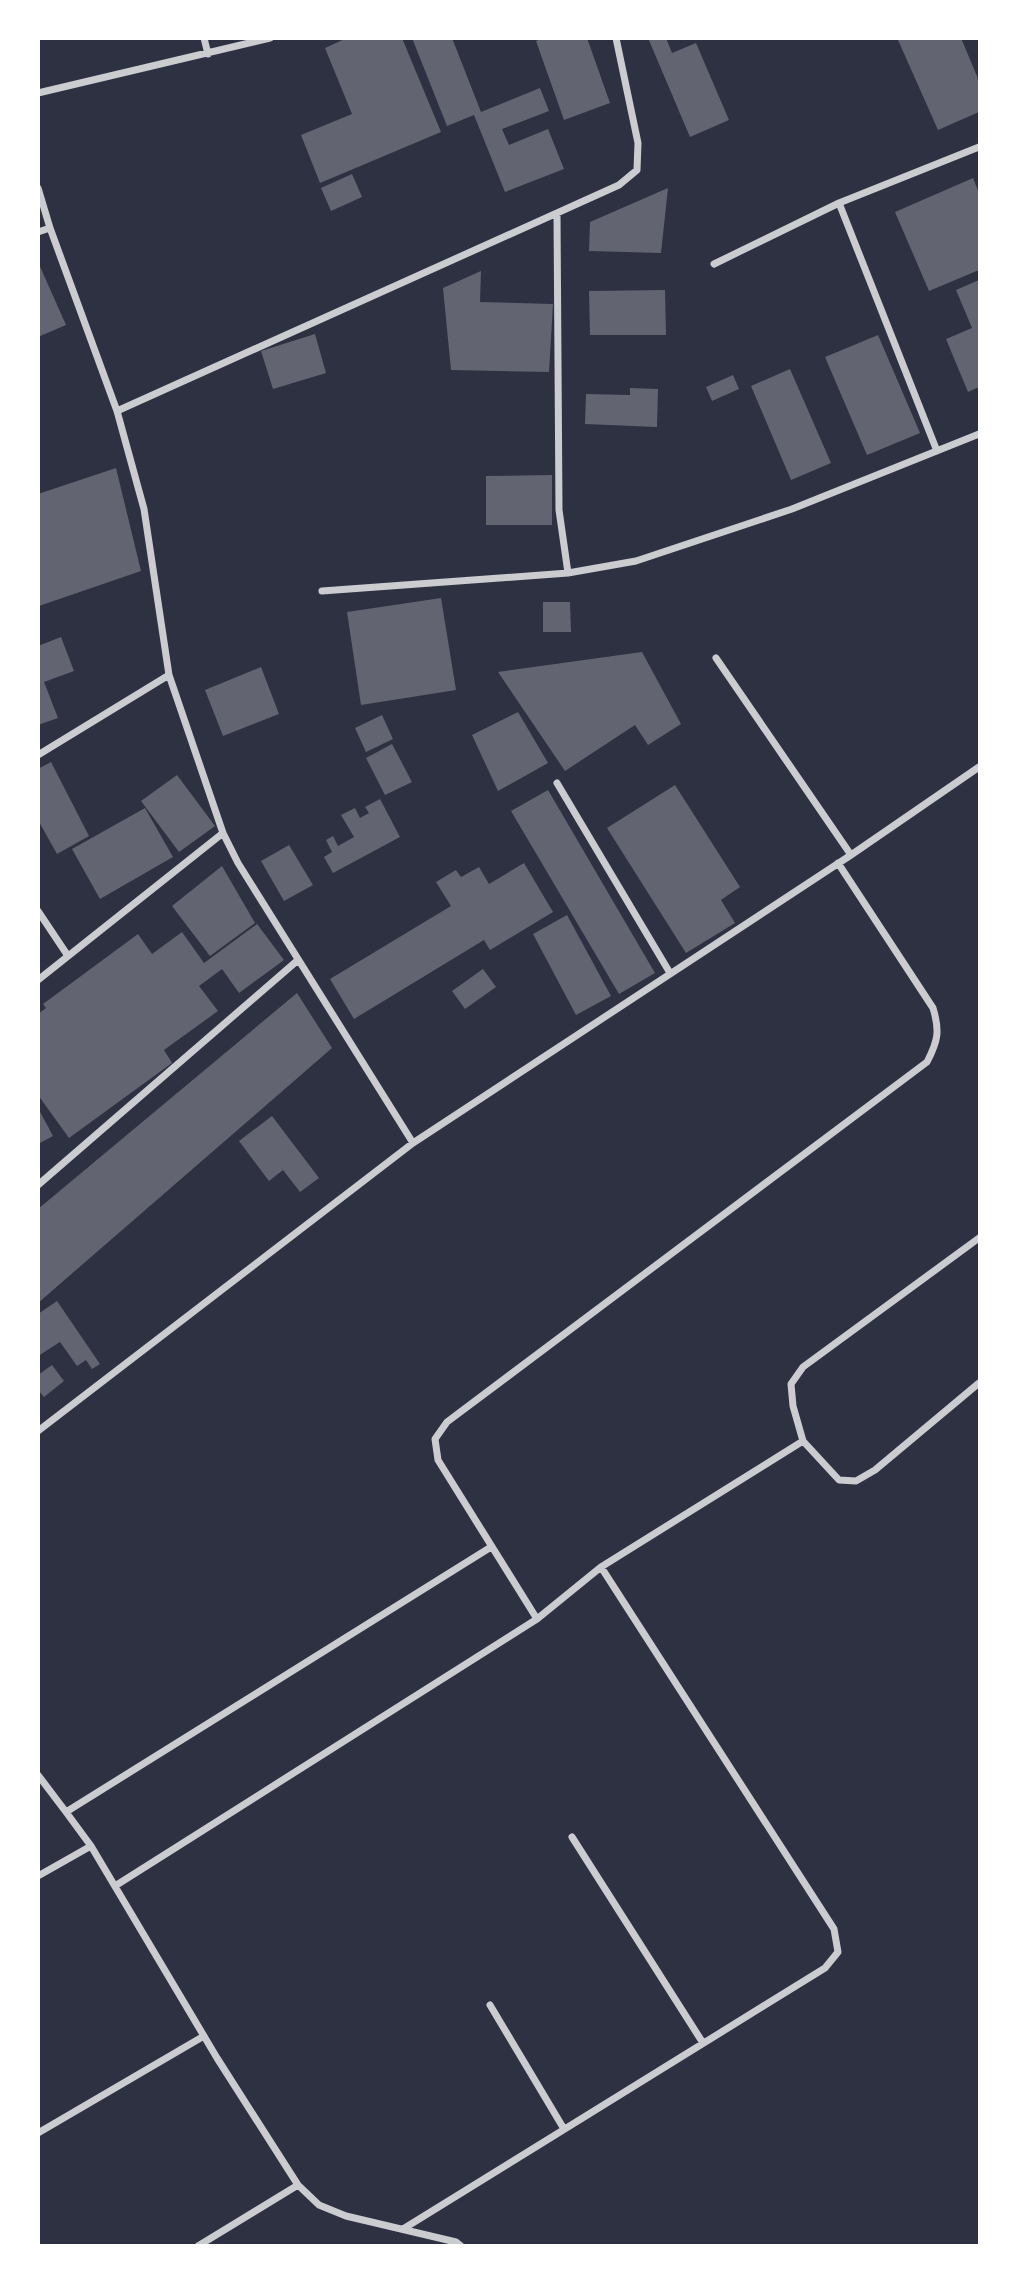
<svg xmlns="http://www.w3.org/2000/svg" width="1018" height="2284" font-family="Commissioner,sans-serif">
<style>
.building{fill:#626471}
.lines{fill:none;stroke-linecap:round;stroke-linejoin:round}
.minor{stroke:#caccd0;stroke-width:7}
</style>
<rect width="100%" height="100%" fill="#2d3142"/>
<path class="building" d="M347,38H402L441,132L320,183L301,135L352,114L325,48Z
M412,38H452L481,112L540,88L549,111L502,129L509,145L548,129L564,169L505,192L474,115L447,126Z
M544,38H587L610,103L564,120L536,41Z
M648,38H666L672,53L696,43L729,120L690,137Z
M902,38H961L979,81V112L938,130L898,40Z
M352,174L362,197L331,211L321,188Z
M973,178L979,193V270L929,291L895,212Z
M668,188L661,253L589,251L590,222Z
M38,262L66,325L38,337Z
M481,271L480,302L553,304L549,372L451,370L443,288Z
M979,280V387L968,392L946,339L972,328L956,290Z
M665,290L666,335H590L589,291Z
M315,334L326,373L273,389L261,351Z
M878,335L920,433L867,455L825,357Z
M790,369L831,463L791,480L751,386Z
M733,375L739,389L712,401L706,387Z
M630,388L658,389L657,427L585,424L586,394L630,395Z
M116,468L141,571L39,606L38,494Z
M552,475V525H486V476Z
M441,598L456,690L361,705L347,612Z
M543,602H570L571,632H543Z
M61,637L74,671L44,682L58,718L38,725V646Z
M642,652L681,724L648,745L635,725L565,771L498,672Z
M261,667L279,714L223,736L205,690Z
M518,712L548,763L498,791L472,735Z
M382,715L393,739L366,752L355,728Z
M392,744L412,782L385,795L366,758Z
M51,762L89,836L57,854L38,820V769Z
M177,775L215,826L179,852L141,801Z
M675,785L740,887L721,900L735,923L686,953L607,828Z
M548,790L655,973L619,994L511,811Z
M380,799L400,837L333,873L324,857L332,852L326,840L333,836L338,846L354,837L341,815L355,808L360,818L369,813L365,807Z
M145,808L173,857L100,899L72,849Z
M289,845L313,885L284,901L261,861Z
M524,863L553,912L490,950L484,940L354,1019L330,979L451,906L436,882L456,870L461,877L479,867L489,884Z
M222,866L255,923L210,956L172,906Z
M567,915L611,996L576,1015L533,934Z
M257,924L284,960L239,993L222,969L199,986L218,1011L164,1050L172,1063L69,1138L38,1095L40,1091L38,1088V1014L46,1008L43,1004L138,934L152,954L182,932L204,963Z
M483,969L496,987L465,1009L452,991Z
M297,993L332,1048L38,1303V1209Z
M38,1108L53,1136L38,1144Z
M272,1116L319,1178L300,1192L283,1170L269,1181L239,1141Z
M57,1301L100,1364L92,1369L86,1360L77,1366L60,1342L38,1356V1314Z
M52,1365L64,1381L44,1397L38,1390V1375Z"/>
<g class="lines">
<path class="minor" d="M204,38L208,54
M616,38L638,143L637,170L619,185L557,213L559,510L568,573L636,561L792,509L979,434
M38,93L270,38
M38,188L50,228L117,411L144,509L169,675L223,833L238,863L413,1143L851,855L979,767
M839,203L937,451
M38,232L50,228
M714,264L839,203L979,147
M117,411L557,213
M322,591L568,573
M716,658L851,855
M38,755L169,675
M557,783L670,973
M38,911L68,956
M38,980L223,833
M38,1185L298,960
M38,1431L413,1143
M803,1441L839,1480L856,1481L875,1470L979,1383
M537,1619L601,1567L803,1441L793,1406L791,1384L803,1367L979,1238
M38,1775L66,1812
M572,1837L703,2043
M91,1846L66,1812L491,1547
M38,1876L91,1846L217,2058L298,2185L319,2205L346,2216L456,2242L461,2246
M115,1886L537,1619L438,1460L435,1439L447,1422L927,1062C938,1041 940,1031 933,1008L838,863
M490,2005L564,2129
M38,2133L204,2036
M403,2229L825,1968L838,1952L834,1929L601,1567
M198,2246L298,2185"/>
</g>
<rect width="1018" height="2284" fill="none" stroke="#ffffff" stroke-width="80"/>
</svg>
